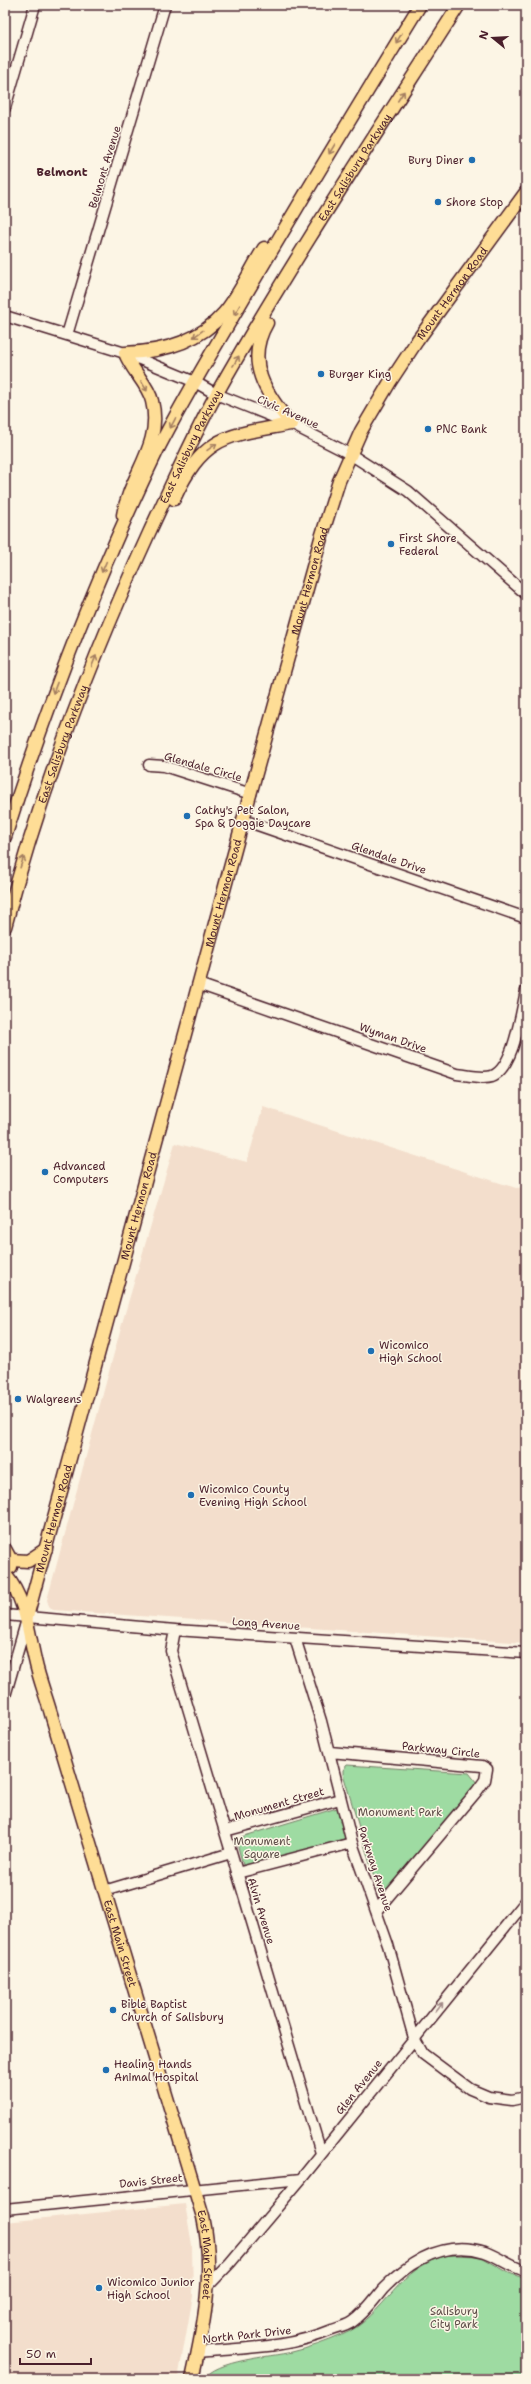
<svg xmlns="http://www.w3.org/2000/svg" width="531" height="2384" font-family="'Shantell Sans',sans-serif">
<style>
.built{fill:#f3decc}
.green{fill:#9edba2;stroke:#747d66}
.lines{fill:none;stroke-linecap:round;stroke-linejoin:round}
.minor-casing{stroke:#4a1f2b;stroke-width:13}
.major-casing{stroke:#4a1f2b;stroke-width:15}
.minor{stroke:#fcf5e5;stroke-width:10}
.major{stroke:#fedd96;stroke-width:12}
.oneway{stroke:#a47e60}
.oneway2{stroke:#a38a88}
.poi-dot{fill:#1f6fb2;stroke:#fcf5e5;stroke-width:1.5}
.labels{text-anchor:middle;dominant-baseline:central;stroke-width:3;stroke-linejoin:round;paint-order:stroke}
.poi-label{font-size:11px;fill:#4a1f2b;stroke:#fcf5e5;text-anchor:start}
.street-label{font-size:11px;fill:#4a1f2b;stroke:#fcf5e5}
.park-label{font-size:11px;fill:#5f4e49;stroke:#fcf5e5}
.neighbourhood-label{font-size:12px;font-weight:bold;fill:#4a1f2b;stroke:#fcf5e5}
</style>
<rect width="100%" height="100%" fill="#fcf5e5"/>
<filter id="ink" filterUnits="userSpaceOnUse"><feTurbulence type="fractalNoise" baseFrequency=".025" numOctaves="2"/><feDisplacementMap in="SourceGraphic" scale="8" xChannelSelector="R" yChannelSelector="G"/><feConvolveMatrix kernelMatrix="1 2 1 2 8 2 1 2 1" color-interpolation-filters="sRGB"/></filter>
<g filter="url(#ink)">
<path class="built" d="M263,1107L516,1188L526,1187V1643L53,1610L49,1606L47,1600L123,1320L175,1143L247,1162Z
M185,2204L192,2245L193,2296L178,2379H5V2222Z"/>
<path class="green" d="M347,1765L469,1773L477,1783V1788L385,1894L378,1890L343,1774V1770Z
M337,1808L339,1809L346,1837L344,1839L251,1868L243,1865L237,1843L241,1837Z
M450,2255L480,2256L509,2273L526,2279V2379H204C216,2360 270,2357 292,2352C309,2348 326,2342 342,2335C387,2316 397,2265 450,2255Z"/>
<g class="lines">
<g class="minor-casing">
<path id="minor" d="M5,108L35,5
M5,316L125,353L195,382L216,394L291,424L350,454L408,491L526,594
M67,335L165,5
M149,765L164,766L251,794
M243,820L526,918
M198,984L457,1074C467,1075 482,1079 492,1076C514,1068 521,1012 526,991
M5,1615L175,1630L526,1653
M175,1630L171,1651L321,2153
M295,1638L321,1721L352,1843L388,1945L414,2038L423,2054L470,2089L489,2097L512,2100L526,2097
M5,1696L27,1619
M330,1752L482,1766L487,1769L485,1780L477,1791L376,1911
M225,1831L340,1799
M237,1873L352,1843
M104,1891L231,1853
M5,2209L301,2179
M208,2286L230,2263L301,2179L526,1901
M198,2352C244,2348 289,2348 332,2330C338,2328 346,2326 352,2322C365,2313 373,2301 383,2289C410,2261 444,2239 485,2252C499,2257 511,2267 526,2271"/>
</g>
<g class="major-casing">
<g id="major">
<path d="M174,499C204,434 227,436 291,424C266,394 244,362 267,323"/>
<path d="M123,515C130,474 163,445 152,401C148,384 131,370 125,353C162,352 198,343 224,313C238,297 252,267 264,248"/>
<path d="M5,837C47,704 97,575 158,449C185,396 216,346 246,294C303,197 361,101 420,5"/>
<path id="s1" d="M5,927C40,791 91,660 149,533C171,486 192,438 217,393C292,260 377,133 459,5"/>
<path d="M5,1549L11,1560V1567"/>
<path d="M11,1560L28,1561L46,1549"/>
<path id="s2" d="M5,1574C26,1599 28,1630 35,1660C39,1679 46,1696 51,1714L203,2217C215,2271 204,2326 192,2379"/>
<path id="s3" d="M27,1617L243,820L321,538L339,481L361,431L390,382L417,341L526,192"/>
</g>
</g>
<use href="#minor" class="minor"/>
<use href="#major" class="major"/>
</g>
<defs><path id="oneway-shaft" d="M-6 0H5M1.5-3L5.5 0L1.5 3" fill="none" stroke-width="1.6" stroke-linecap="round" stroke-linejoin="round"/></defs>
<g class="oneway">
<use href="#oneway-shaft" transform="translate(399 38) rotate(121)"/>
<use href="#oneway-shaft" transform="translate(401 96) rotate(-57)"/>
<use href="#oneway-shaft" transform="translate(332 149) rotate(121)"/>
<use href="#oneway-shaft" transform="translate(237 310) rotate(120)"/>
<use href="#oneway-shaft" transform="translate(198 334) rotate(144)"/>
<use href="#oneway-shaft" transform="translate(236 361) rotate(-59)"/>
<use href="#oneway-shaft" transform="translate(144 386) rotate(58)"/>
<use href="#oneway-shaft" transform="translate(173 423) rotate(118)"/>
<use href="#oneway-shaft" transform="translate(212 447) rotate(-35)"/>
<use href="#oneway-shaft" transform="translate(104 567) rotate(113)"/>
<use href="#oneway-shaft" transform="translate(94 661) rotate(-68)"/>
<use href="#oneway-shaft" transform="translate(55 688) rotate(111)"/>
<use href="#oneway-shaft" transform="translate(22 862) rotate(-72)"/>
</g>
<use class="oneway2" href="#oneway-shaft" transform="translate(439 2007) rotate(-51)"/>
</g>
<g class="poi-dot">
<circle cx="472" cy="160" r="4"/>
<circle cx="438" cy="202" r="4"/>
<circle cx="321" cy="374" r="4"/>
<circle cx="428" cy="429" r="4"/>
<circle cx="391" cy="544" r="4"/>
<circle cx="187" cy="816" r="4"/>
<circle cx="45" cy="1172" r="4"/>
<circle cx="371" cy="1351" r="4"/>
<circle cx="18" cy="1399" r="4"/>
<circle cx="191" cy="1495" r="4"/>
<circle cx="113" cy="2010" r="4"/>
<circle cx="106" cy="2070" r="4"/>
<circle cx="99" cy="2288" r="4"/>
</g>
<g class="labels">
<g class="poi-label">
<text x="464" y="160" text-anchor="end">Bury Diner</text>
<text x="446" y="202">Shore Stop</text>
<text x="329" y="374">Burger King</text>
<text x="436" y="429">PNC Bank</text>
<text x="399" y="538">First Shore<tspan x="399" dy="13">Federal</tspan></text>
<text x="195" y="810">Cathy's Pet Salon,<tspan x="195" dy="13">Spa &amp; Doggie Daycare</tspan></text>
<text x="53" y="1166">Advanced<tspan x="53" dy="13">Computers</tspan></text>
<text x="379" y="1345">Wicomico<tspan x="379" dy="13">High School</tspan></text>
<text x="26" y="1399">Walgreens</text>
<text x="199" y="1489">Wicomico County<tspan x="199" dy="13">Evening High School</tspan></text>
<text x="121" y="2004">Bible Baptist<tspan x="121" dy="13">Church of Salisbury</tspan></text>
<text x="114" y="2064">Healing Hands<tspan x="114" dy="13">Animal Hospital</tspan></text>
<text x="107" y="2282">Wicomico Junior<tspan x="107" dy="13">High School</tspan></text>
</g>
<g class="street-label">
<text transform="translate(105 167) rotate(-73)">Belmont Avenue</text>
<text stroke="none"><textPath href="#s1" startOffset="840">East Salisbury Parkway</textPath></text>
<text stroke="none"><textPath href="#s3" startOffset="1398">Mount Hermon Road</textPath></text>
<text transform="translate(288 412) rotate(24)">Civic Avenue</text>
<text stroke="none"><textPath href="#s1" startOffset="516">East Salisbury Parkway</textPath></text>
<text stroke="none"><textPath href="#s3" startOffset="1074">Mount Hermon Road</textPath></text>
<text stroke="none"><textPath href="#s1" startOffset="192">East Salisbury Parkway</textPath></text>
<text transform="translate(203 767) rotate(16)">Glendale Circle</text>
<text transform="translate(389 858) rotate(19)">Glendale Drive</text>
<text stroke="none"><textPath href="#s3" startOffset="750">Mount Hermon Road</textPath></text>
<text transform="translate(393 1038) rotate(19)">Wyman Drive</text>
<text stroke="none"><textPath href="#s3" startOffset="426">Mount Hermon Road</textPath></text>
<text stroke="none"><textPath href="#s3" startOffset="102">Mount Hermon Road</textPath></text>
<text transform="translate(266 1624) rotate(4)">Long Avenue</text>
<text transform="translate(441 1750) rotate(6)">Parkway Circle</text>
<text transform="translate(279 1804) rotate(-16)">Monument Street</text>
<text transform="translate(375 1869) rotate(72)">Parkway Avenue</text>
<text transform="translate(261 1911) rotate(73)">Alvin Avenue</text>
<text stroke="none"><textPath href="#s2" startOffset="388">East Main Street</textPath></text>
<text transform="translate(359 2087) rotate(-51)">Glen Avenue</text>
<text transform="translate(151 2181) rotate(-6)">Davis Street</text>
<text stroke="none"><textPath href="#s2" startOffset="712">East Main Street</textPath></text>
<text transform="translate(247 2335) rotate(-6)">North Park Drive</text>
</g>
<g class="park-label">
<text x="400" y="1812">Monument Park</text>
<text x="262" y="1841">Monument<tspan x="262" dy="13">Square</tspan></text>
<text x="454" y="2311">Salisbury<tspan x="454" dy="13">City Park</tspan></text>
</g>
<g class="neighbourhood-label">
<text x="62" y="172">Belmont</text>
</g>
</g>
<rect width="531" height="2384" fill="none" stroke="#fcf5e5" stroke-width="20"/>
<rect x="10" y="10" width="511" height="2364" fill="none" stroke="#4a1f2b" stroke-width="1.5" filter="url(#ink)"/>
<g transform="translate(493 38) rotate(288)" stroke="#fcf5e5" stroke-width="3" paint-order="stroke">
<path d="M0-3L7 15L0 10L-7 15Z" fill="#4a1f2b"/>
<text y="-6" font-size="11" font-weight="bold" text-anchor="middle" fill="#4a1f2b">N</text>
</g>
<path d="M20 2358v6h71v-6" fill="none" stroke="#4a1f2b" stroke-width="2"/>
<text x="26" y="2358" font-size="12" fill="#4a1f2b" stroke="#fcf5e5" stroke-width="3" paint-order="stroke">50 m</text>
</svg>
